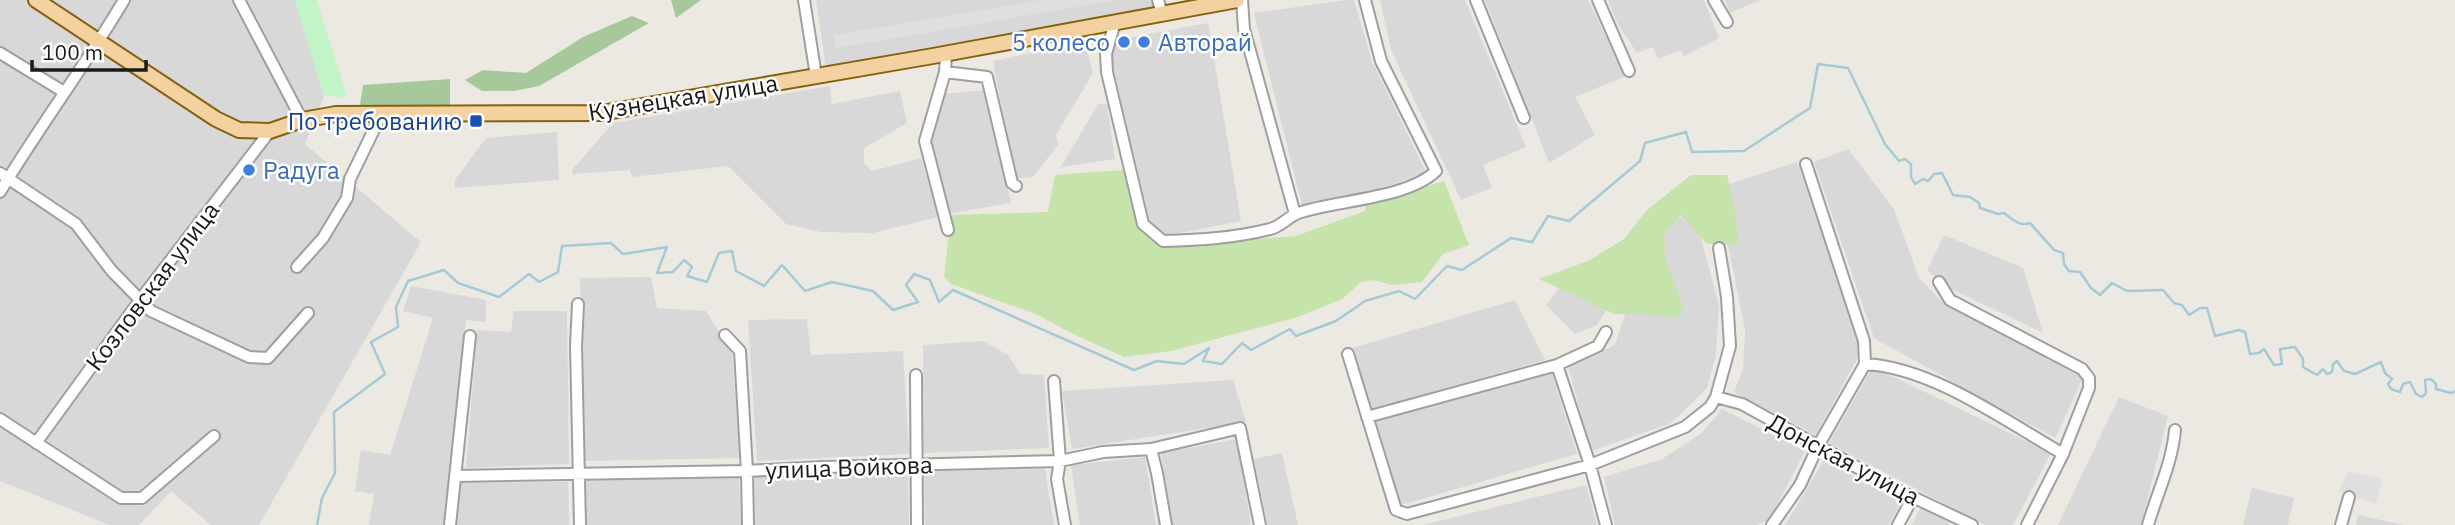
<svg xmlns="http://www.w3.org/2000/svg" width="2455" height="525" font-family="'IBM Plex Sans',sans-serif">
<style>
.residential{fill:#d9d8d8}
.grass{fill:#c5e3ab}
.forest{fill:#a6c89a}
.park{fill:#c1f4c6}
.parking{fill:#dfdfdf}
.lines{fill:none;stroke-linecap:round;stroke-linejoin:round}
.stream{stroke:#a5cad6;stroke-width:2.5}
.minor-casing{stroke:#9f9f9f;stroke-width:14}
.major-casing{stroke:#86610d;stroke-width:18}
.minor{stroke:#fff;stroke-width:10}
.major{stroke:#f3d1a0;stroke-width:14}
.shop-dot{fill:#3f7fe0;stroke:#fff;stroke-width:2.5}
.transit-dot{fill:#1a4fb4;stroke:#fff;stroke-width:2.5}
.labels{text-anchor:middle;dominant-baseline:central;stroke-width:5;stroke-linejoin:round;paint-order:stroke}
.shop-label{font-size:24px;fill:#366cbe;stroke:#fff;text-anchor:start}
.street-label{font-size:24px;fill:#1b1b1b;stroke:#fff}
.transit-label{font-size:24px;fill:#164399;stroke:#fff;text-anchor:end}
</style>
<rect width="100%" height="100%" fill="#ece9e2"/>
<path class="residential" d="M0,0H295L324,96L305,144L421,242L259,525H211L171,491L139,525H109L0,481Z
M816,0H1162L1164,8L826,69Z
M1346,0H1354L1372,61L1426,172L1395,184L1303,209L1254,13Z
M1380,0H1465L1526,147L1483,165L1492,188L1461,200L1391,50Z
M1485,0H1588L1626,76L1575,97L1595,135L1549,163Z
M1608,0H1704L1719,38L1684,56L1680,50L1658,59L1653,47L1637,53L1617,23Z
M1725,0H1760L1730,13Z
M1208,23L1241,221L1165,236L1151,225L1147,213L1112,62L1116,40Z
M1085,42L1093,73L1056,135L1058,145L1033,177L1014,179L993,61Z
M830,86L832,104L900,91L907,123L864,148V163L872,171L921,158L938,217L873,233L821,232L786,224L728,166L632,177L630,170L573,174L572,170L613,123Z
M986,90L1011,203L946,214L928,142L941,94Z
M1098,104H1107L1115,159L1061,167Z
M557,132L559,180L455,188V180L486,138Z
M1848,149L1894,209L1919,278L1942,302L2083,378L2055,438L1874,338L1814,162Z
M1797,162L1857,333V359L1816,435L1734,392L1743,369L1745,330L1717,188Z
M1694,212L1719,305L1716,354L1707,388L1671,423L1591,451L1568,366L1615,345L1653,229Z
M1944,235L2023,268L2043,333L1947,287L1927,270Z
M651,277L657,308L706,311L732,353L740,458L584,461L580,278Z
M1566,278L1610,304L1597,325L1575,334L1546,305Z
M411,286L486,300V322L466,320L443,525H369L374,494L355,491L361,450L390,455L433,318L403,311Z
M1515,300L1545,360L1369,410L1349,349Z
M514,311H567L569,464L466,468L477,330L511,332Z
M807,319L811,355L903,351L909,454L757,461L748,320Z
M983,341L1008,355L1020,374L1044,375L1049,448L924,453L923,345Z
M1872,368L1896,378L2051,453L2013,525H1985L1829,443Z
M1551,371L1577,454L1401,505L1375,418Z
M1233,380L1246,422L1072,449L1062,391Z
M2119,397L2168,416L2141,525H2058Z
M1722,409L1805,451L1770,519L1757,525H1615L1604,477L1662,459L1702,433Z
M1237,439L1251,525H1173L1161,453Z
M1282,453L1298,525H1268L1254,459Z
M1145,457L1156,525H1080L1071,465Z
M1824,460L1901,502L1889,525H1785Z
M1045,469L1054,525H925L924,471Z
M908,473L909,525H755V476Z
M739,477L741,525H586L585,480Z
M568,482L569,525H457L460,483Z
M1586,485L1597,525H1422Z
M2252,488L2294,498L2288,525H2243Z
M1921,507L1951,520L1949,524L1952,525H1911Z
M2358,515L2404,525H2356Z"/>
<path class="grass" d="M1123,170L1141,232L1164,246L1296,236L1365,211L1366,205L1444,181L1469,245L1443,254L1422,282L1391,285L1374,280L1361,282L1342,299L1298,317L1171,351L1124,357L1069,332L1036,314L951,284L944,277L951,215L1048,212L1055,175Z
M1691,175H1727L1735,210L1738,245L1707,244L1681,215L1664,234L1665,257L1684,308L1677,318L1639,314H1614L1539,279L1590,260L1624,239L1647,210Z"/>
<path class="forest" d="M671,0H701L676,18Z
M632,16L649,23L539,86L514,91H482L465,80L483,70L526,73L583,37Z
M450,79V105H360L363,85Z"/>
<path class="park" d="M295,0H317L347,97L324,96Z"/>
<path class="parking" d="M1041,0H1118L836,48L834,35Z
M2348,471L2383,479L2376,504L2339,491Z"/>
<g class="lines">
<path class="stream" d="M317,525L322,498L335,473L334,412L385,374L371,342L398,327L396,307L408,281L444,270L458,283L499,297L529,274L539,282L558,272L562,246L611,243L623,254L667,247L657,273L673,272L684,260L692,267L687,276L707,282L719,253L732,251L736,271L764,286L782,265L805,291L832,282L873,291L893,310L918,302L906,285L914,274L930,280L939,302L953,290L1134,370L1157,361L1184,364L1209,348L1203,361L1222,364L1242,343L1251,350L1290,329L1296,336L1336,321L1365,301L1399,291L1415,299L1447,266L1462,270L1511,238L1532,242L1548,216L1569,221L1640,161L1645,143L1686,132L1692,152L1744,151L1810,108L1818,64L1848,68L1885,144L1899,161L1905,159L1911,164V177L1915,184L1923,179L1928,181L1934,174L1942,173L1953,195L1970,197L1979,203L1980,208L1998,214L2004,213C2012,219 2020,227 2030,223L2054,250L2063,253L2064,264L2069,271L2080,272L2091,288L2100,295L2112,283L2127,291L2163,290L2174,303L2182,305L2189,315L2200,308H2207L2215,336L2239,330L2245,332L2250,354L2259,353L2264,349L2274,365L2282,364L2280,349L2295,347L2303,359V367L2317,375L2323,369L2327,374L2332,372L2333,364L2337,361L2344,371L2355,374L2381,362L2385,373L2392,379L2388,384L2391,389L2400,392L2403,384L2410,382L2416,394L2422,397L2426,393L2425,380L2431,379L2436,384V389L2451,393L2455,391"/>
<g class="minor-casing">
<path id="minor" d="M239,0L302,120
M804,0L816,76
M1158,0L1162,14
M1242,0L1244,29L1295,214
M1476,0L1524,118
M1598,0L1629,71
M1714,0L1727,22
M1115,22L1106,54L1107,72L1143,224L1163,241C1199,240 1235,238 1270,229C1280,227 1288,217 1298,213C1336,200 1407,199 1436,171L1381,61L1365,0
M0,53L64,92
M946,54L945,72L925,141L948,230
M945,72L987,77L1012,183L1016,186
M0,173L76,224L111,270L151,311L249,357L268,358L308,313
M0,192C39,127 85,66 124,0
M297,267L323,238L347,198L350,179L382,113
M1939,282L1950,300L2082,369L2089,378V388L2063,454L2027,525
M578,304L576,346L580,525
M725,335L740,351L747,471L748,525
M1348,354L1396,510L1407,514L1590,465L1685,427L1710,407L1716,397L1730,346L1727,297L1719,248
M1865,364C1931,367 2006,421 2063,454
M1557,365L1590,465L1606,525
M916,375L917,525
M1054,381L1060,461L1057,479L1065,525
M1716,397L1742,404L1900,491L1972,525
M1367,417L1557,365L1598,346L1606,332
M0,419L121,498H142L214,436
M36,443L140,300L270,131
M1151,449L1157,473L1166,525
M455,476L747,471L824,467L1060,461L1103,452L1151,449L1240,428L1260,525
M450,525L470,336
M1772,525L1800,485L1818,446L1865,364L1864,341L1806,164
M1898,525L1913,497
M2148,525C2157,493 2172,464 2175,430
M2341,525L2349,497"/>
</g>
<g class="major-casing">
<path id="major" d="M36,0L216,119L239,130L270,131L302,120L336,114L601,113L933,56L1237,0"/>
</g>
<use href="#minor" class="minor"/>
<use href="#major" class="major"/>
</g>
<g class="shop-dot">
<circle cx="1124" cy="42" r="7"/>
<circle cx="1144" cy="42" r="7"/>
<circle cx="249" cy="170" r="7"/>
</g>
<rect class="transit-dot" x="469" y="114" width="14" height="14" rx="3.5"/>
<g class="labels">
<g class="shop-label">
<text x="1110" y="42" text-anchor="end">5 колесо</text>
<text x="1158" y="42">Авторай</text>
<text x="263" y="170">Радуга</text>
</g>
<g class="street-label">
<text transform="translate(683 97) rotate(-9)">Кузнецкая улица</text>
<text transform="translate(152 286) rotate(-53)">Козловская улица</text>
<text transform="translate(1844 459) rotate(28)">Донская улица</text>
<text transform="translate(849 467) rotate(-2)">улица Войкова</text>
</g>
<g class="transit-label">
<text x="462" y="121">По требованию</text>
</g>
</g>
<path d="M32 60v10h114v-10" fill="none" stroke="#1b1b1b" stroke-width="3.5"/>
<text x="42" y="60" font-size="21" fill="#1b1b1b" stroke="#ffffff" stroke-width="5" paint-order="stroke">100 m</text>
</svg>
